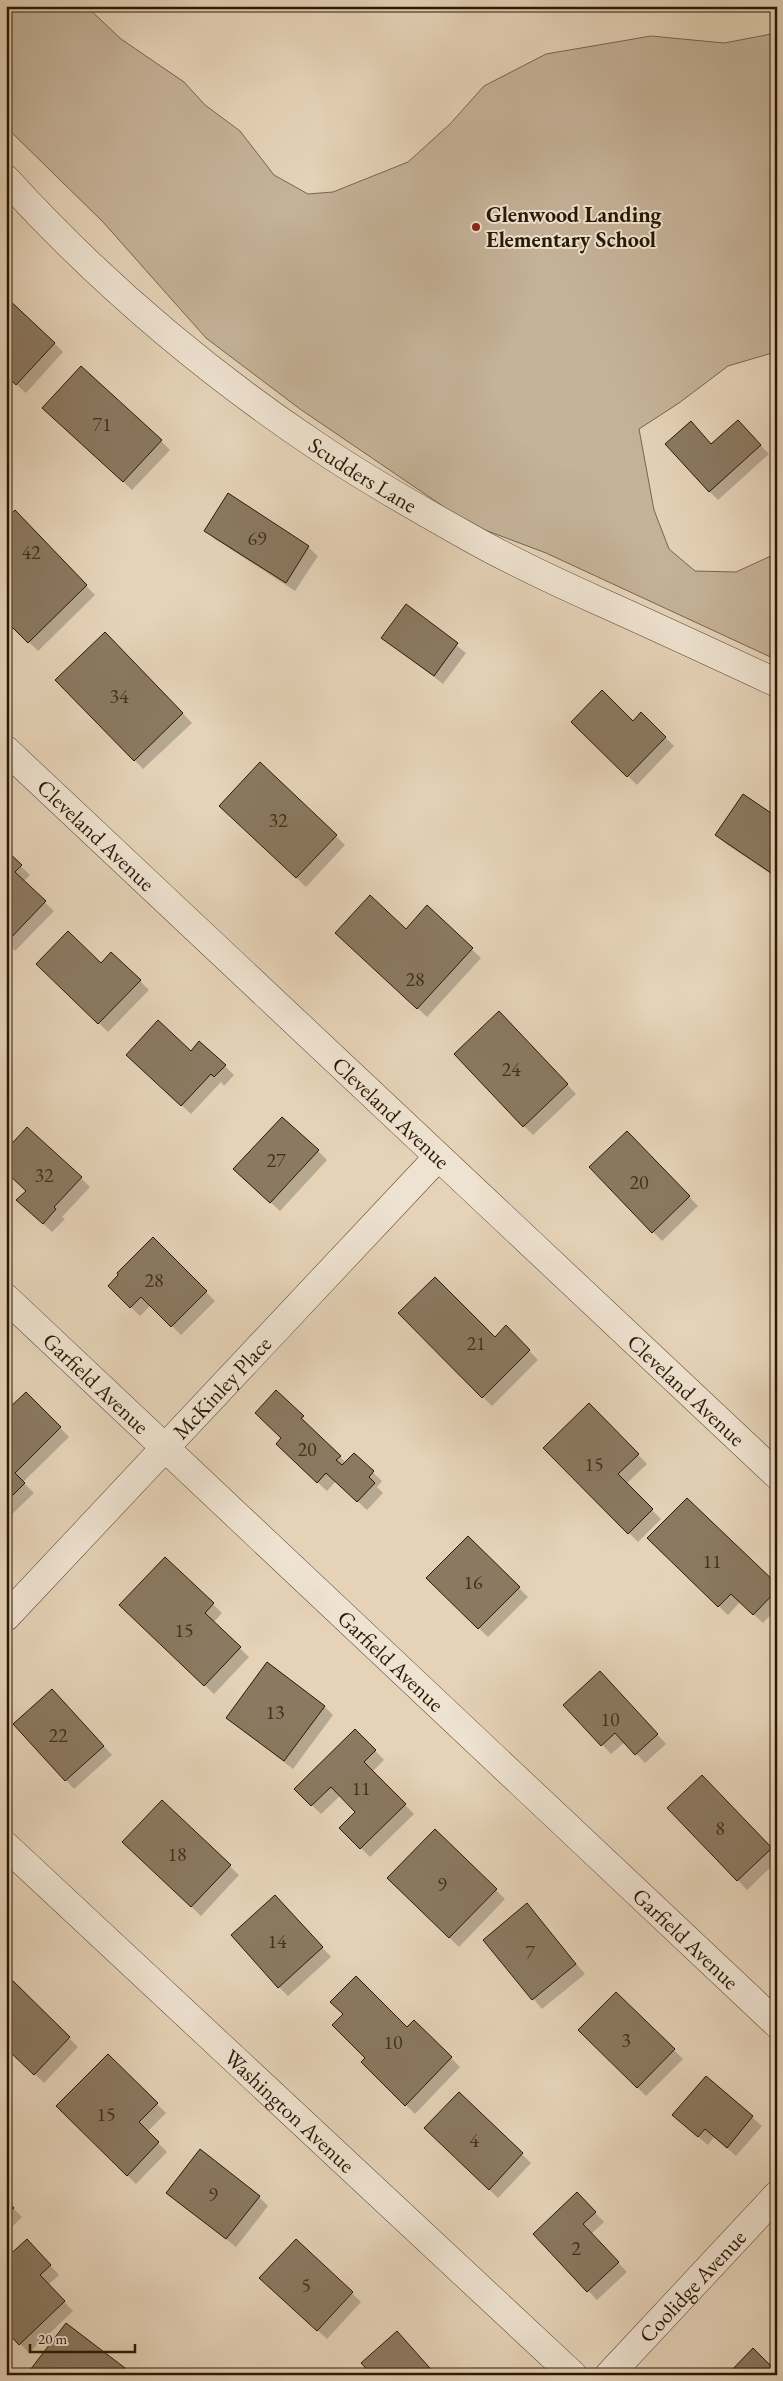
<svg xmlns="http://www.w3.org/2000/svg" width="783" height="2381" font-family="'EB Garamond',serif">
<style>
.green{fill:#c5b298;stroke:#78654e}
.shadow{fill:#0003}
.building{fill:#8b7961;stroke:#2a1803}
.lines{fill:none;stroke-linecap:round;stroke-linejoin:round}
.minor-casing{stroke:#594630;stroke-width:29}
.minor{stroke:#eee2d0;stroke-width:28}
.poi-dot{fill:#8f2418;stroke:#eee2d0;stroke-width:2}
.labels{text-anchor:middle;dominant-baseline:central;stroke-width:4;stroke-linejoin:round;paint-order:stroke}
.number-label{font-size:20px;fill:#42301a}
.poi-label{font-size:22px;font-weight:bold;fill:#2a1803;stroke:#eee2d0;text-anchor:start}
.street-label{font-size:22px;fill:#2a1803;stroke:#eee2d0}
</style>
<rect width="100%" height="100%" fill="#e5d2b7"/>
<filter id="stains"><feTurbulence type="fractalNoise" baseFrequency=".004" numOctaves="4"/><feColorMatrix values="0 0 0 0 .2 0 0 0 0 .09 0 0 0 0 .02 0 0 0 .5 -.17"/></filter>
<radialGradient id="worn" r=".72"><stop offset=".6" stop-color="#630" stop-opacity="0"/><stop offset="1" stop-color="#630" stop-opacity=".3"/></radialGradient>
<path class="green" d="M6,6H86L121,39L184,82L205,105L240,131L274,175L308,194L333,192L408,162L450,124L484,86L546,54L651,36L724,43L777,33V355L772,353L728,366L679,403L639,429L654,510L669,549L695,571L736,572L773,555L772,590L777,598V660L546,553L469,524L300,409L206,338L103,222L6,127Z"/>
<path class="shadow" d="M54,343L63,352L26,393L6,375Z
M53,417L161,441L170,450L132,490Z
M747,431L769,454L718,500L709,491L712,445Z
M229,495L308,547L318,556L295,591L215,539L206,530Z
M15,512L95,595L38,651L6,619Z
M406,606L466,653L443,684L383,637Z
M105,633L192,723L143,769L57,680Z
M641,714L674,746L637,785L573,722H633Z
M230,815L336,836L345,845L306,887Z
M777,818V878L726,844L717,835Z
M6,852L30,875L23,882L54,911L15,951L6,943Z
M427,907L481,958L427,1017L346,941L406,930Z
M101,964L140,981L149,990L108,1032L47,973Z
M508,1022L576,1094L533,1135L524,1126Z
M191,1052L225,1066L234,1075L224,1086L221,1082L191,1114L137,1064Z
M627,1133L698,1206L662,1241L590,1167Z
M318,1151L327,1160L280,1211L244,1178Z
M81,1178L90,1187L62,1217L65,1219L52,1232L27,1209Z
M153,1239L215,1301L181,1335L151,1305L140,1316L109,1286Z
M399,1313L495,1338L506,1327L538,1360L492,1406Z
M276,1392L346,1463L354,1455L382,1481L377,1487L383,1493L367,1510L336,1481L327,1491L286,1453Z
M26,1393L69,1437L23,1482L34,1493L6,1520V1413Z
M589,1404L647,1464L626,1484L661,1519L638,1542L544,1448Z
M468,1538L528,1597L488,1637L428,1578Z
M649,1538L777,1586V1608L763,1623L740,1602L728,1615Z
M165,1558L222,1613L213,1623L249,1657L214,1694L130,1614Z
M609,1681L666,1744L645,1763L625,1742L611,1754L565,1705Z
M61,1699L112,1755L74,1789L66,1780Z
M324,1706L333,1715L293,1769L227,1718Z
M355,1730L384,1760L372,1772L414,1814L370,1857L341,1828L357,1812L341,1795L321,1814L295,1789Z
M702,1777L777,1854V1861L747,1890L669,1808Z
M162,1801L239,1875L201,1916L133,1851Z
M435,1831L505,1899L459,1947L389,1878Z
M527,1905L585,1974L542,2009L484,1940Z
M284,1906L331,1957L288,1996L279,1987Z
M7,1977L78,2047L44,2083L6,2046Z
M616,1993L683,2059L646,2096L580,2030Z
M414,2021L460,2067L415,2114L363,2062Z
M108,2056L166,2113L147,2132L167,2152L136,2184L58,2106Z
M706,2077L762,2126L736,2156L714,2137L708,2145L683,2124Z
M459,2093L531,2163L498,2198L426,2128Z
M168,2193L259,2197L268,2206L236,2247Z
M577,2194L604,2222L591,2234L627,2272L597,2300L535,2234Z
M6,2201L22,2217L6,2233Z
M297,2240L361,2302L327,2339L270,2286Z
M36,2250L59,2275L48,2285L73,2311L29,2353L6,2329Z
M66,2325L124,2369L130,2375H30Z"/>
<path class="building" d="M6,297L55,343L16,385L6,375Z
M81,366L162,440L123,482L42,408Z
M738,420L761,445L709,492L665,444L691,421L711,444Z
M228,493L309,546L286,583L204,531Z
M15,510L87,585L28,643L6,621V519Z
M406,604L458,643L434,676L381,638Z
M105,632L183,713L134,761L55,680Z
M602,690L633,721L641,712L666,737L627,777L571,722Z
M260,762L337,835L296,878L219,806Z
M743,794L777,817V877L715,835Z
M6,850L22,865L15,872L46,901L6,943Z
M370,895L406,929L427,905L473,948L417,1009L335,933Z
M68,931L101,963L111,952L141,980L98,1024L36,964Z
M499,1011L568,1084L523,1127L454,1054Z
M158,1020L191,1051L199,1041L226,1065L214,1077L211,1074L181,1106L126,1055Z
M282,1117L319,1150L270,1203L233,1169Z
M27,1127L82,1177L54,1207L56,1209L43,1224L16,1200L26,1191L6,1172V1150Z
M627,1131L690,1196L652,1233L589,1167Z
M153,1237L207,1291L171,1327L141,1297L130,1308L108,1286L118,1275L117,1273Z
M435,1277L495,1337L506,1325L530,1350L482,1398L398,1313Z
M276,1390L304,1416L301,1418L341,1456L336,1460L342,1465L354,1453L374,1471L369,1477L375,1483L357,1502L326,1473L317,1483L276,1444L281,1438L255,1413Z
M26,1392L61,1427L15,1473L25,1483L6,1502V1411Z
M589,1403L639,1454L618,1474L653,1509L628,1534L543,1448Z
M687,1498L777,1584V1590L753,1615L731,1594L718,1607L647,1538Z
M468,1536L520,1587L478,1629L426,1578Z
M165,1557L214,1603L205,1613L241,1647L204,1686L119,1605Z
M267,1662L325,1706L284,1761L226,1718Z
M600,1671L658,1734L635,1755L615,1733L601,1746L563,1705Z
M52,1689L104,1746L65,1781L13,1724Z
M355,1729L376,1750L364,1762L406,1804L360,1849L339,1828L355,1812L331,1787L311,1806L294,1789Z
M702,1775L772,1848L737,1881L667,1808Z
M162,1800L231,1865L191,1907L122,1842Z
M435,1829L497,1889L449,1938L387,1878Z
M275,1895L323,1947L278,1988L231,1935Z
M527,1903L576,1964L532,2000L483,1940Z
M7,1975L70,2037L34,2075L6,2048Z
M356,1976L407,2027L414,2020L452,2057L405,2106L361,2062L365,2058L332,2025L343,2014L330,2002Z
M616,1992L675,2049L637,2088L578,2030Z
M108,2054L158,2103L139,2122L159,2142L127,2176L56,2106Z
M706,2076L753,2116L727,2148L705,2129L698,2137L672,2115Z
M459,2092L523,2153L489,2190L424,2128Z
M200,2149L260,2196L226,2239L166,2193Z
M577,2192L596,2212L583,2224L619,2262L587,2292L533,2234Z
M6,2199L14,2208L6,2216Z
M27,2239L51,2265L40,2275L65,2301L19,2345L6,2331V2258Z
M296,2239L353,2292L317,2331L259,2278Z
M66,2323L125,2368L120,2375L27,2374Z
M397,2331L436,2375H372L361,2363Z
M753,2348L777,2372V2375H727Z"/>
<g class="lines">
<g class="minor-casing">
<g id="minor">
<path id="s1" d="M6,179C97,279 205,371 317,446C364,478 415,507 465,535C509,560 556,582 603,603C661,629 719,656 777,683"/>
<path id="s2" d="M6,750L777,1475"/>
<path id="s3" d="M6,1298L777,2024"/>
<path id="s4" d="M6,1617L438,1157"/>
<path id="s5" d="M6,1846L573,2375"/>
<path id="s6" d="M609,2375L777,2195"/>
</g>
</g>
<use href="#minor" class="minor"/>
</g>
<circle class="poi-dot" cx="476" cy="227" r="5"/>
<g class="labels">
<g class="number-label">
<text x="102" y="424">71</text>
<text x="257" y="538">69</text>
<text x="31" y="552">42</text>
<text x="119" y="696">34</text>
<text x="278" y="820">32</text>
<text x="415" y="979">28</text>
<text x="511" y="1069">24</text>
<text x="276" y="1160">27</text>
<text x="44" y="1175">32</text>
<text x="639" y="1182">20</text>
<text x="154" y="1280">28</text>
<text x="476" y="1343">21</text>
<text x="307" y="1449">20</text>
<text x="594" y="1464">15</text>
<text x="712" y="1561">11</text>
<text x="473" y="1582">16</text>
<text x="184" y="1630">15</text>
<text x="275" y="1712">13</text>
<text x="610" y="1719">10</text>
<text x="58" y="1735">22</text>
<text x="361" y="1788">11</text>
<text x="720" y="1828">8</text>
<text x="177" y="1854">18</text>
<text x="442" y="1884">9</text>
<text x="277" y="1941">14</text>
<text x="530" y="1952">7</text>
<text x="626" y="2040">3</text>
<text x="393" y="2042">10</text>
<text x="106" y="2114">15</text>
<text x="474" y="2140">4</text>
<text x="213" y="2194">9</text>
<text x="576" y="2248">2</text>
<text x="306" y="2285">5</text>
</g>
<g class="poi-label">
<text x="486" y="214">Glenwood Landing<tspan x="486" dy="25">Elementary School</tspan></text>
</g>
<g class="street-label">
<text stroke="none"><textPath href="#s1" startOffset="465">Scudders Lane</textPath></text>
<text stroke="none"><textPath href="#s2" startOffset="124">Cleveland Avenue</textPath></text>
<text stroke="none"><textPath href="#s2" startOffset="529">Cleveland Avenue</textPath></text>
<text stroke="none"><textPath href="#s3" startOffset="124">Garfield Avenue</textPath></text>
<text stroke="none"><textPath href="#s4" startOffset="315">McKinley Place</textPath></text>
<text stroke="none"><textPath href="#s2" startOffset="934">Cleveland Avenue</textPath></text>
<text stroke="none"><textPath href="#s3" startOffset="529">Garfield Avenue</textPath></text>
<text stroke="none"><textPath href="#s3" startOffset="934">Garfield Avenue</textPath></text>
<text stroke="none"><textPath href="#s5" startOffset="388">Washington Avenue</textPath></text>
<text stroke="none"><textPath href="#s6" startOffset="122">Coolidge Avenue</textPath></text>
</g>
</g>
<rect width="783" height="2381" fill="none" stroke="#e5d2b7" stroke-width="25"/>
<rect x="8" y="8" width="768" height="2366" fill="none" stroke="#2a1803" stroke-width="2.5"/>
<rect x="12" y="12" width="758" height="2356" fill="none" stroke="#2a1803"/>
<path d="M30 2344v8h105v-8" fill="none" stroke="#2a1803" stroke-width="2.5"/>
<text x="38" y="2344" font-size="15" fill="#2a1803" stroke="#eee2d0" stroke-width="4" paint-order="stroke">20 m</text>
<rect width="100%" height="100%" filter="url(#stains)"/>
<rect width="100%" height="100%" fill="url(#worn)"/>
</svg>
